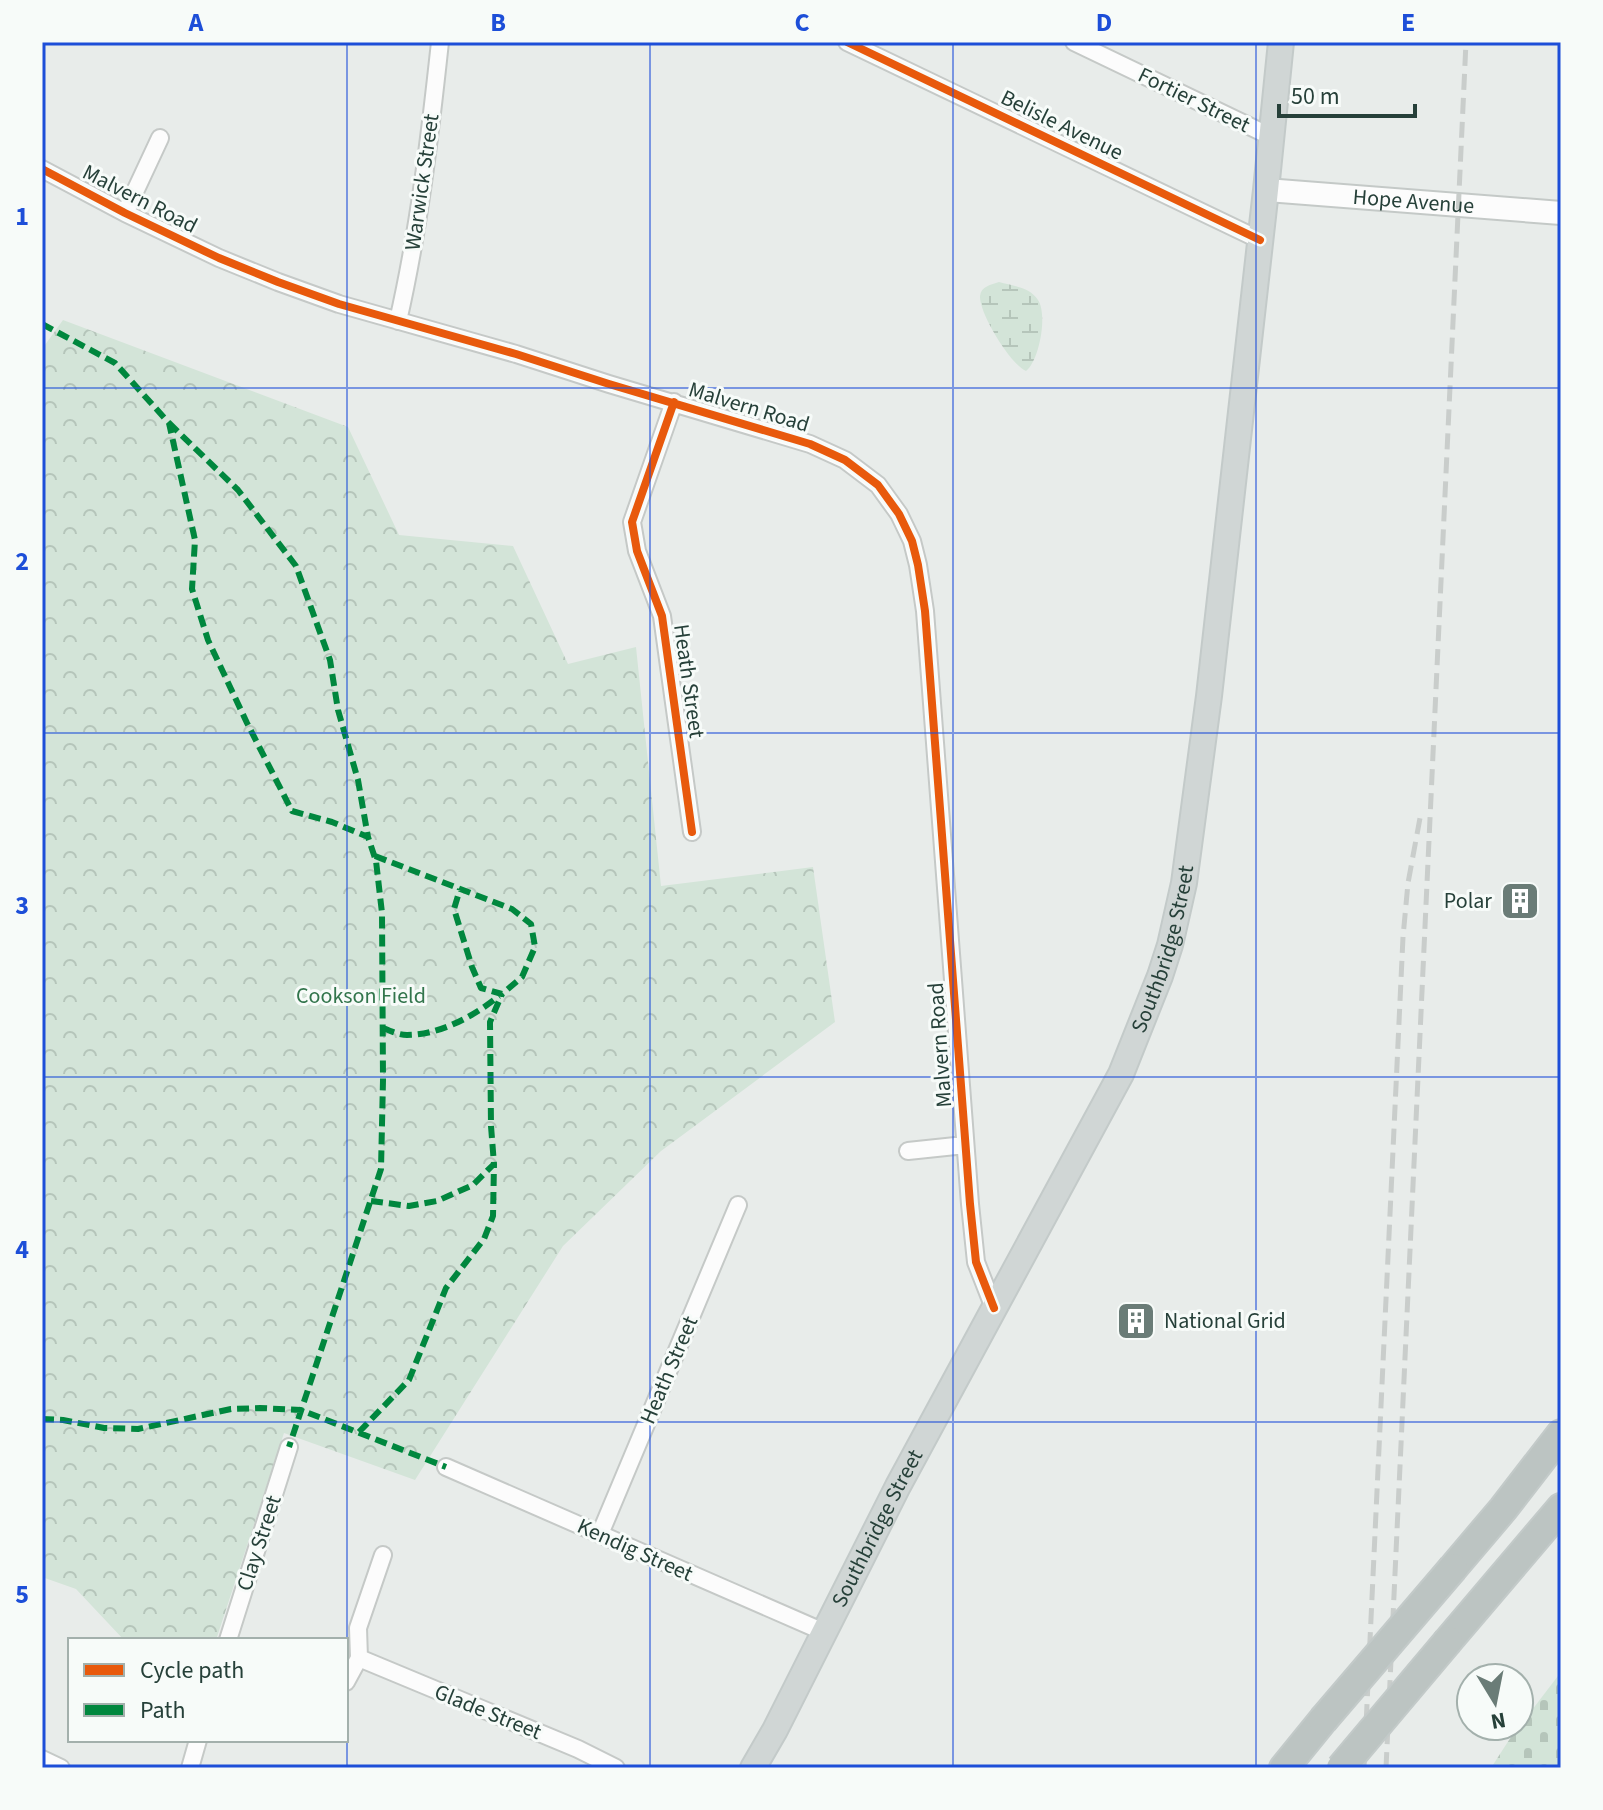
<svg xmlns="http://www.w3.org/2000/svg" width="1603" height="1810" font-family="'Source Sans 3',sans-serif">
<style>
.wetland{fill:url(#wetland-marsh)}
.cemetery{fill:url(#cemetery-stones)}
.park{fill:url(#park-crowns)}
.lines{fill:none;stroke-linecap:round;stroke-linejoin:round}
.street-casing{stroke:#c5c9c7;stroke-width:20}
.secondary-casing{stroke:#c4c9c7;stroke-width:26}
.primary-casing{stroke:#c3cac9;stroke-width:28}
.highway-casing{stroke:#c3cac9;stroke-width:32}
.street{stroke:#fcfcfc;stroke-width:16}
.secondary{stroke:#fcfcfc;stroke-width:22}
.primary{stroke:#d0d6d5;stroke-width:24}
.highway{stroke:#bcc4c2;stroke-width:28}
.rail{stroke:#c9cdcb;stroke-width:5;stroke-dasharray:16 8;stroke-linecap:butt}
.highway-bridge-casing{stroke:#c3cac9;stroke-width:32;stroke-linecap:butt}
.highway-bridge{stroke:#bcc4c2;stroke-width:28}
.quiet{stroke:#00873e;stroke-width:6;stroke-dasharray:12 6;stroke-linecap:butt}
.cycleway-casing{stroke:#f7fbf9;stroke-width:13}
.cycleway{stroke:#e8590c;stroke-width:8}
.grid{fill:none;stroke:#1d4ed8;stroke-width:2;stroke-opacity:0.55}
.labels{text-anchor:middle;dominant-baseline:central;stroke-width:6;stroke-linejoin:round;paint-order:stroke}
.street-label{font-size:22px;fill:#264039;stroke:#f7fbf9}
.poi-label{font-size:22px;fill:#264039;stroke:#f7fbf9;text-anchor:end}
.park-label{font-size:22px;fill:#32754c;stroke:#f7fbf9}
.neatline{fill:none;stroke:#1d4ed8;stroke-width:3}
.grid-label{font-size:26px;text-anchor:middle;font-weight:bold;fill:#1d4ed8}
</style>
<defs>
<pattern id="wetland-marsh" width="20" height="14" patternUnits="userSpaceOnUse" patternTransform="scale(2)"><rect width="20" height="14" fill="#d3e4d8"/><path d="M1 5h8M5 5V1M11 12h8M15 12V8" fill="none" stroke="#b5c5ba"/></pattern>
<pattern id="cemetery-stones" width="16" height="16" patternUnits="userSpaceOnUse" patternTransform="scale(2)"><rect width="16" height="16" fill="#d3e4d8"/><path d="M2 7V4a2 2 0 0 1 4 0v3zM10 15v-3a2 2 0 0 1 4 0v3z" fill="#b5c5ba"/></pattern>
<pattern id="park-crowns" width="20" height="18" patternUnits="userSpaceOnUse" patternTransform="scale(2)"><rect width="20" height="18" fill="#d3e4d8"/><path d="M2 6a3 3 0 1 1 6 0M12 15a3 3 0 1 1 6 0" fill="none" stroke="#b5c5ba"/></pattern>
</defs>
<rect width="100%" height="100%" fill="#e8ecea"/>
<path class="wetland" d="M999,282C1013,286 1030,287 1038,300C1048,315 1039,361 1026,371C1010,364 979,313 980,296C981,286 991,285 999,282Z"/>
<path class="cemetery" d="M1561,1672V1768H1491L1509,1740Z"/>
<path class="park" d="M63,320L348,427L399,535L513,546L568,664L636,647L661,886L813,867L835,1022L661,1151L563,1246L415,1480L284,1433L216,1640H124L76,1589L42,1577V349Z"/>
<g class="lines">
<g class="street-casing">
<path id="street" d="M847,42L1260,240
M1074,42L1272,137
M42,169L125,213L219,258L278,282L339,304L516,354L609,384L810,444L845,460L878,485L899,514L912,541L918,565L925,611L970,1204L976,1262L994,1308
M125,213L160,138
M398,321C419,229 430,135 440,42
M674,402L632,522L637,551L662,616L692,832
M908,1151L965,1145
M446,1467L824,1632
M600,1534L738,1205
M228,1640L289,1447
M359,1658L578,1749L616,1768
M346,1682L359,1658L358,1628L383,1555
M42,1759L61,1768
M190,1768L198,1740"/>
</g>
<g class="secondary-casing">
<g id="secondary">
<path id="s1" d="M1266,190L1561,213"/>
</g>
</g>
<g class="primary-casing">
<g id="primary">
<path id="s2" d="M753,1768L775,1730L898,1486L1121,1074L1160,976L1170,945L1184,883L1209,696L1266,190L1281,42"/>
</g>
</g>
<g class="highway-casing">
<path id="highway" d="M1453,1568L1503,1509L1561,1434
M1448,1641L1561,1508
M1284,1768L1323,1720"/>
</g>
<use href="#street" class="street"/>
<use href="#secondary" class="secondary"/>
<use href="#primary" class="primary"/>
<use href="#highway" class="highway"/>
<path class="rail" d="M1364,1768L1403,937L1408,883L1420,818
M1386,1768L1466,42"/>
<g class="highway-bridge-casing">
<path id="highway-bridge" d="M1323,1720L1453,1568
M1341,1768L1448,1641"/>
</g>
<use href="#highway-bridge" class="highway-bridge"/>
<path class="quiet" d="M42,324L115,363L169,423L195,540L192,589L208,640L247,723L292,811L332,822L368,837L376,861L382,913L383,1080L381,1169L289,1447
M169,423L238,490L296,566L330,660L338,710L358,780L368,837
M375,856L512,909L531,924L535,947L522,977L502,994L481,988L472,967L454,909L460,889
M383,1028C390,1031 399,1035 407,1035C440,1035 474,1016 499,996
M371,1201L409,1206L437,1201L473,1185L494,1164L491,1126L490,1022L502,994
M42,1419L63,1420L104,1428L138,1429L231,1409L260,1408L301,1410L446,1467
M359,1432L409,1380L446,1288L484,1239L493,1216L494,1164"/>
<g class="cycleway-casing">
<path id="cycleway" d="M847,42L1260,240
M42,169L125,213L219,258L278,282L339,304L516,354L609,384L810,444L845,460L878,485L899,514L912,541L918,565L925,611L970,1204L976,1262L994,1308
M674,402L632,522L637,551L662,616L692,832"/>
</g>
<use href="#cycleway" class="cycleway"/>
</g>
<path class="grid" d="M347,42V1768M650,42V1768M953,42V1768M1256,42V1768M42,388H1561M42,733H1561M42,1077H1561M42,1422H1561"/>
<defs>
<g id="building-square" transform="scale(2)"><rect x="-9" y="-9" width="18" height="18" rx="4" fill="#6a7c77" stroke="#f7fbf9"/><path d="M-4-6H4V6H1V3H-1V6H-4ZM-2.5-4.3h1.7v1.8h-1.7ZM.8-4.3h1.7v1.8H.8ZM-2.5-1h1.7V.8h-1.7ZM.8-1h1.7V.8H.8Z" fill="#fff"/></g>
</defs>
<g fill-rule="evenodd">
<use href="#building-square" x="1520" y="901"/>
<use href="#building-square" x="1136" y="1321"/>
</g>
<g class="labels">
<g class="street-label">
<text transform="translate(1194 100) rotate(26)">Fortier Street</text>
<text transform="translate(1062 125) rotate(26)">Belisle Avenue</text>
<text transform="translate(422 182) rotate(-82)">Warwick Street</text>
<text transform="translate(140 199) rotate(27)">Malvern Road</text>
<text stroke="none"><textPath href="#s1" startOffset="148">Hope Avenue</textPath></text>
<text transform="translate(749 407) rotate(17)">Malvern Road</text>
<text transform="translate(689 681) rotate(82)">Heath Street</text>
<text stroke="none"><textPath href="#s2" startOffset="918">Southbridge Street</textPath></text>
<text transform="translate(940 1045) rotate(-94)">Malvern Road</text>
<text transform="translate(669 1370) rotate(-67)">Heath Street</text>
<text stroke="none"><textPath href="#s2" startOffset="270">Southbridge Street</textPath></text>
<text transform="translate(259 1543) rotate(-72)">Clay Street</text>
<text transform="translate(635 1550) rotate(24)">Kendig Street</text>
<text transform="translate(488 1712) rotate(22)">Glade Street</text>
</g>
<g class="poi-label">
<text x="1492" y="901">Polar</text>
<text x="1164" y="1321" text-anchor="start">National Grid</text>
</g>
<g class="park-label">
<text x="361" y="996">Cookson Field</text>
</g>
</g>
<rect width="1603" height="1810" fill="none" stroke="#f7fbf9" stroke-width="88"/>
<rect x="68" y="1638" width="280" height="104" fill="#f7fbf9" stroke="#a3b0ac" stroke-width="2"/>
<rect x="84" y="1664" width="40" height="12" fill="#e8590c" stroke="#a3b0ac" stroke-width="2"/>
<text x="140" y="1678" font-size="24" fill="#264039">Cycle path</text>
<rect x="84" y="1704" width="40" height="12" fill="#00873e" stroke="#a3b0ac" stroke-width="2"/>
<text x="140" y="1718" font-size="24" fill="#264039">Path</text>
<g transform="translate(1495 1702) rotate(170)"><circle r="38" fill="#f7fbf9" stroke="#a3b0ac" stroke-width="2"/>
<path d="M0-6L14 30L0 20L-14 30Z" fill="#6a7c77"/>
<text y="-12" font-size="22" font-weight="bold" text-anchor="middle" fill="#264039">N</text>
</g>
<path d="M1279 104v12h136v-12" fill="none" stroke="#264039" stroke-width="4"/>
<text x="1291" y="104" font-size="24" fill="#264039" stroke="#f7fbf9" stroke-width="6" paint-order="stroke">50 m</text>
<rect x="44" y="44" width="1515" height="1722" class="neatline"/>
<g class="grid-label">
<text x="196" y="31">A</text>
<text x="498" y="31">B</text>
<text x="802" y="31">C</text>
<text x="1104" y="31">D</text>
<text x="1408" y="31">E</text>
<text x="22" y="225">1</text>
<text x="22" y="570">2</text>
<text x="22" y="914">3</text>
<text x="22" y="1258">4</text>
<text x="22" y="1603">5</text>
</g>
</svg>
